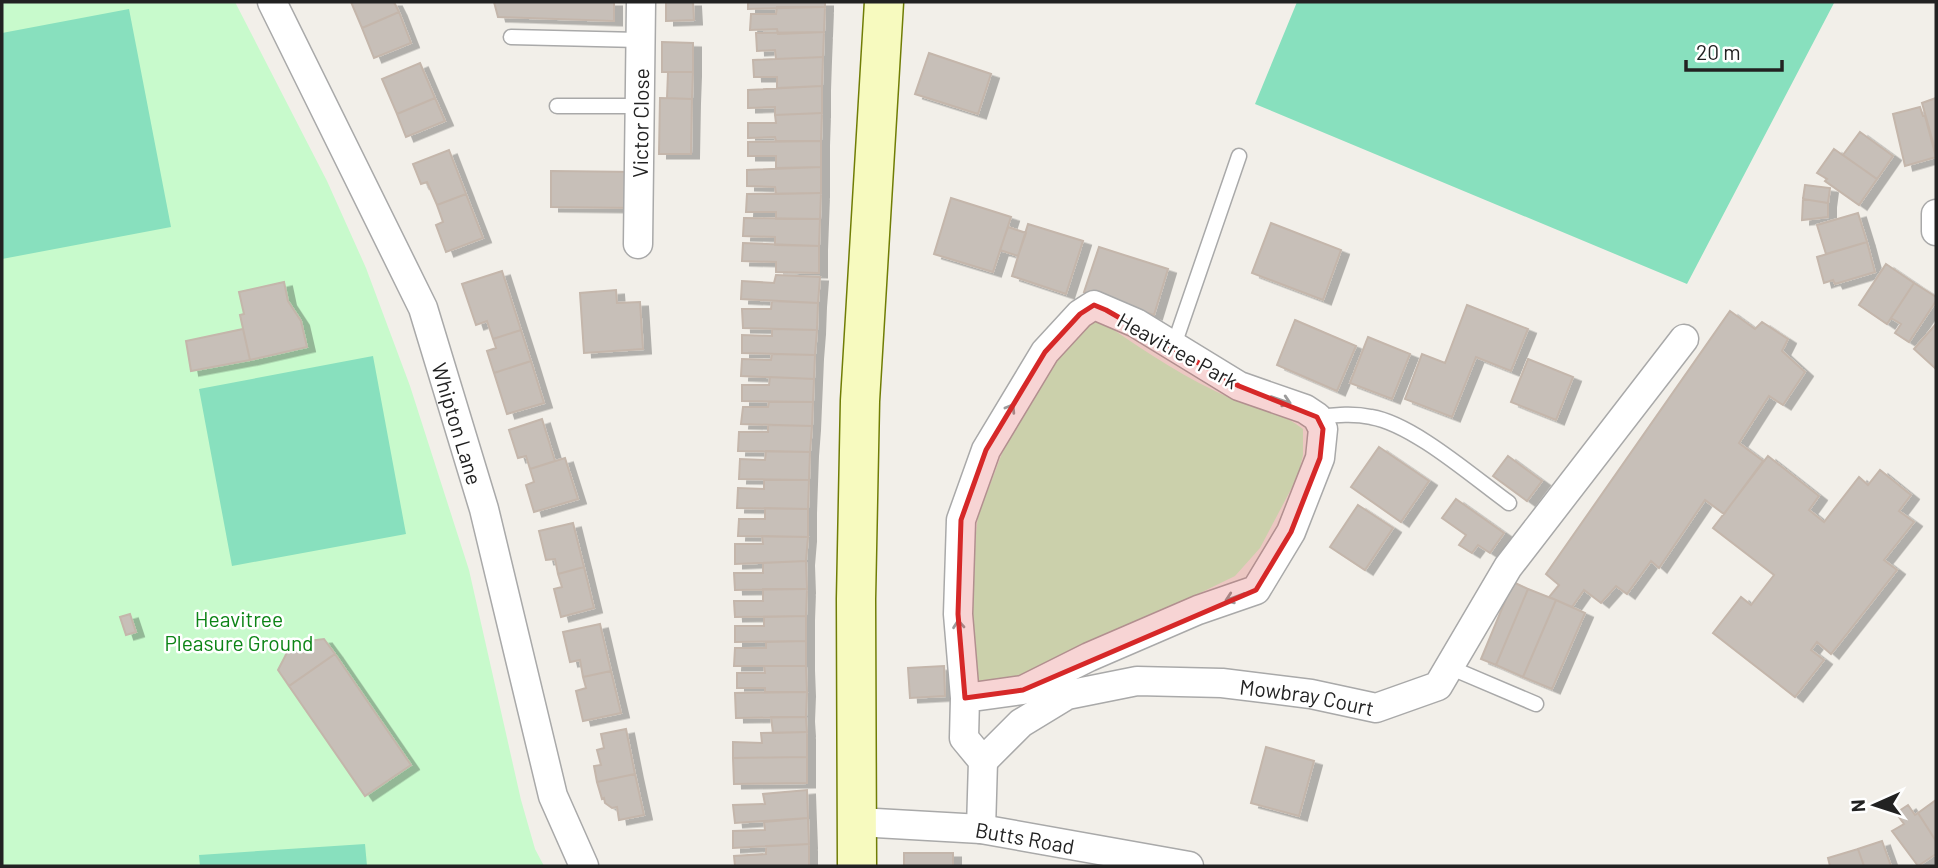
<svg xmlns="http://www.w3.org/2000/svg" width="1938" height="868" font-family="Barlow,sans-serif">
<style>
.park{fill:#c8facc}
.pitch{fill:#88e0be}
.building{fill:#c7bfb8;stroke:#c4b6ab;stroke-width:2;filter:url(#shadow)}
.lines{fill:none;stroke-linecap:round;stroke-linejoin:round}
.lane-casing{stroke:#a9a9a9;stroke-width:17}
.street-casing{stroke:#a9a9a9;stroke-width:31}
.secondary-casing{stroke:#707d05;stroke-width:41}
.lane{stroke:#fff;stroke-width:14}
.street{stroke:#fff;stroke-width:28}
.secondary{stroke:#f7fabf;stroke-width:38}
.oneway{stroke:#9c9c9c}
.marked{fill:#d62828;fill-opacity:0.2;stroke:#d62828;stroke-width:5;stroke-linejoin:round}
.labels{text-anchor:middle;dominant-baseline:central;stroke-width:5;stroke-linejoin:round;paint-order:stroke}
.street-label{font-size:21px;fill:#222;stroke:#fff}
.park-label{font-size:21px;fill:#0c8416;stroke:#fff}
</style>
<defs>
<filter id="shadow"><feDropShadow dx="8" dy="4.5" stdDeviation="0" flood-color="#0004"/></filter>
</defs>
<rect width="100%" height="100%" fill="#f2efe9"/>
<path class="park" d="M2,2H235L327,181L366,268L410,386L469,570L521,800L535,849L544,866H2Z
M1095,317C1134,344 1172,370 1215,391C1244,405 1277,408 1303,429V455L1298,476L1260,548L1235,576L1038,672L986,683L971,684L966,619L978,516L1009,435L1045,364Z"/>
<path class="pitch" d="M1297,2H1832L1834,3L1687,284L1255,104Z
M129,9L171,227L2,259V33Z
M373,356L406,534L232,566L199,389Z
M365,844L367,866H200L199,855Z"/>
<path class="building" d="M351,2H394L399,12L362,28Z
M494,2H614V21L498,17Z
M666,2H693L694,20L666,21Z
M748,2H825V7L748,9Z
M777,7H825L824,32L778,34L777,29L750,30L751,14H776Z
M399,12L411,43L374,58L362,28Z
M824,32L823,57L776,59L775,50L757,51L756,33Z
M662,42L693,43V72H662Z
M929,53L991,74L978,114L915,94Z
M823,57L822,86L777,88V77H754L753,60Z
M420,63L435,98L397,114L382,79Z
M668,72H693L692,99L667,98Z
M822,86V113L775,115V107L748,108V90Z
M435,98L445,121L406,137L397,114Z
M660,98L692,99L691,154H659Z
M1936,98V153L1922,103Z
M1920,107L1923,116H1925L1936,157L1905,166L1893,114Z
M822,113L821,141H776L775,137L748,138V123H776L775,115Z
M1860,132L1893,156L1877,179L1843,155Z
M821,141V167L776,168V156H748V142Z
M1834,149L1877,179L1859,205L1825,181L1827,179L1817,173Z
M449,150L466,194L437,205L427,182L421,184L413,164Z
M821,167V193L776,194L775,187L747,186V170Z
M551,171L636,172L635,208L551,207Z
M1805,185L1830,188L1828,203L1803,199Z
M821,193L820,219H776V212H746L747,194Z
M466,194L483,238L446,252L436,225L443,222L437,205Z
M951,198L1011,217L993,272L934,254Z
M1803,199L1828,203V217L1802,220Z
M1858,213L1867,242L1826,254L1817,225Z
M744,218L820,219L819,246L775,245V237L743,236Z
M1271,223L1341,250L1323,300L1252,273Z
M1028,224L1083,241L1066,294L1012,276Z
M1008,227L1026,233L1018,256L1000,250Z
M1867,242L1875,272L1835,284L1833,280L1824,283L1817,257Z
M743,243L819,246V273L776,272V262L742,261Z
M1099,247L1168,269L1154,315L1084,292Z
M1886,264L1914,283L1887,324L1859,305Z
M502,271L521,330L493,339L487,321L476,325L462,284Z
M776,275L820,277L818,303L741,299L742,281L774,283Z
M284,282L288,301L301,321L307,347L250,360L240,315L244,314L239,292Z
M1914,283L1936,297V301L1909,342L1895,333L1901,324L1891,318Z
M616,290L617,303L640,302L643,349L584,353L580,293Z
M772,301L818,303L817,330L743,328L742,309H771Z
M1467,305L1528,329L1511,371L1476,357L1452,417L1405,399L1422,354L1445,363Z
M1730,311L1755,329L1762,322L1788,339L1782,351L1805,372L1783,405L1769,396L1739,443L1763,461L1724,514L1705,500L1659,568L1651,561L1627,594L1616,586L1601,603L1584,590L1572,607L1549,597L1559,585L1546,574Z
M1295,320L1356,346L1337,391L1277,365Z
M1936,324V369L1914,349Z
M243,329L250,360L191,371L186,341Z
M772,329L817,330L815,355L742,353V335L772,336Z
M521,330L531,361L494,373L487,351L496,348L493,339Z
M1368,337L1410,354L1392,399L1350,383Z
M772,354L815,355L814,379L741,376L742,359L771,360Z
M1528,359L1573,377L1556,420L1511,402Z
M531,361L544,403L507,414L494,373Z
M770,377L814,379L813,402L742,401V385H769Z
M769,402H813L812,426L741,424L743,407H768Z
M542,419L555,461L530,469L526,456L518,458L509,430Z
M768,425L812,426L810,452L738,451L739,432H768Z
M1379,447L1429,481L1401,522L1351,487Z
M766,451L810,452L809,480L739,479L740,459L765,460Z
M1508,456L1542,481L1527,501L1493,476Z
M1768,456L1819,496L1809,510L1824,522L1859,477L1868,485L1880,470L1911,495L1899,511L1914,522L1884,560L1897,570L1831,654L1817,642L1811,650L1824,660L1795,697L1713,633L1741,597L1751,605L1774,575L1713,528Z
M565,458L578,499L534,512L526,485L534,482L530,469Z
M764,480H809L808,509L737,508L738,488L764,489Z
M1456,499L1504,533L1490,553L1478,545L1472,553L1459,545L1466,535L1442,518Z
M1358,505L1393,528L1365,570L1330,547Z
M765,508L808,509V537L738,536L739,519H765Z
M573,523L584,567L558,574L555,559L546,560L539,531Z
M762,536L808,537L806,561L735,564V544H763Z
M806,561L807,589L735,590L734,573H763V563Z
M584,567L594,608L561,617L554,589L562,587L558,574Z
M1513,582L1528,589L1496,665L1481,659Z
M763,589H807L806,616L735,617L734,601H763Z
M1528,589L1556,600L1523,677L1496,665Z
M1556,600L1585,613L1552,689L1523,677Z
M130,614L136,632L126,635L120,617Z
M806,616V641L735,642V626H764V617Z
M600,624L611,671L583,677L580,660L570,662L563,632Z
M324,639L335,654L289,686L278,670L292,643Z
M806,641V666H734L735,648H766V642Z
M335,654L411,765L365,796L289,686Z
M764,666H806L807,692H765V688H737V673H765Z
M944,666L945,696L910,698L908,668Z
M611,671L621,713L583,721L576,691L586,688L583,677Z
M807,692L806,717L736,718L735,693Z
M771,717H806L807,732L773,733Z
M626,729L635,774L597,782L594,766L601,765L597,750L604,748L601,734Z
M807,732V757L733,758V742L762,743L761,733Z
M1266,747L1314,761L1299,816L1251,803Z
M807,757V783L734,784L733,758Z
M635,774L644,815L619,820L617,807L612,808L605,803L604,798L602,799L597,782Z
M807,790L808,818L735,823L733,805L765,804L763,794Z
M1936,800V841L1918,813Z
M1908,805L1915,815L1918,813L1936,841V854L1918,866L1892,831L1904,824L1896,813Z
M808,818L809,844L733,848V831L765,830L764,822Z
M1882,841L1891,866H1864L1858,849Z
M809,844V866H735L734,856L766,854V846Z
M1858,849L1864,866H1830L1828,858Z
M904,853H953V866H904Z"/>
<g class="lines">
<g class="lane-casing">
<path id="lane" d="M511,37L639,40
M557,106H639
M1174,345L1239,156
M1317,417C1336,415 1353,413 1371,417C1413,424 1473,477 1509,503
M1449,667L1536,704"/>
</g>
<g class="street-casing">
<g id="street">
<path id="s1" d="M272,2L423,308L484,509L553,796L584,866"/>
<path d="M1936,214V231"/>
<path id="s2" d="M638,244L641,2"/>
<path d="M965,698L1023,690L1089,657L1198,610L1256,590L1291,532L1320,458L1323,429L1317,417L1305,409L1239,386L1136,323L1094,305L1080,314L1045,352L986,450L961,520L958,614L965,698L964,738L983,761L981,829"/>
<path id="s3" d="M983,761L1021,723L1067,695L1137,681L1222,683L1311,694L1376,708L1438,686L1508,567L1684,339"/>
<path id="s4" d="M858,822L981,829L1189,866"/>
</g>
</g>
<g class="secondary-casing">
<path id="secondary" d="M857,866L856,599L860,401L884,2"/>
</g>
<use href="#lane" class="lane"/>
<use href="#street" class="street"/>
<use href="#secondary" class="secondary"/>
</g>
<defs><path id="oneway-shaft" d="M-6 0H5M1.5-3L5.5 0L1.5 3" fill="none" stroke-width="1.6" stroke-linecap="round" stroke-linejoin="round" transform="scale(1.75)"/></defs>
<g class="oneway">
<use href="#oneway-shaft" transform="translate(1281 400) rotate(19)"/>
<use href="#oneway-shaft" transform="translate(1008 413) rotate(-59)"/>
<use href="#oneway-shaft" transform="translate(1235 597) rotate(160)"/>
<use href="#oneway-shaft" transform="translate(959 630) rotate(-95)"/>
</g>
<path class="marked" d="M1094,305L1106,310L1239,386L1317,417L1323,429L1320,458L1291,532L1256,590L1023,690L965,698L958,614L961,520L986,450L1045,352L1080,314Z"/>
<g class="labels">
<g class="street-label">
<text stroke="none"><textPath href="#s2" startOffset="121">Victor Close</textPath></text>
<text transform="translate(1178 350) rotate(29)">Heavitree Park</text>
<text stroke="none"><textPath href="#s1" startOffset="462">Whipton Lane</textPath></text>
<text stroke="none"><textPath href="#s3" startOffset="350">Mowbray Court</textPath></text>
<text stroke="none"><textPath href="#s4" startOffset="168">Butts Road</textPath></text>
</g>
<g class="park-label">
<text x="239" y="618">Heavitree<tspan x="239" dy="24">Pleasure Ground</tspan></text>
</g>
</g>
<rect width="1938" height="868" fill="none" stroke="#222222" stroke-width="7"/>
<g transform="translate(1875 805) rotate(267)" stroke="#ffffff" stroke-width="5" paint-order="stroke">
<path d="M0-5L12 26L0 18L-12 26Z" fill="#222222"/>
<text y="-10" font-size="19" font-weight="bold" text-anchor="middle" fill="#222222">N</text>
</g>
<path d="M1686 60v10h96v-10" fill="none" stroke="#222222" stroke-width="3.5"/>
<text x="1696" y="60" font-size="21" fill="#222222" stroke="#ffffff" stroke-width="5" paint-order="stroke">20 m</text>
</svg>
